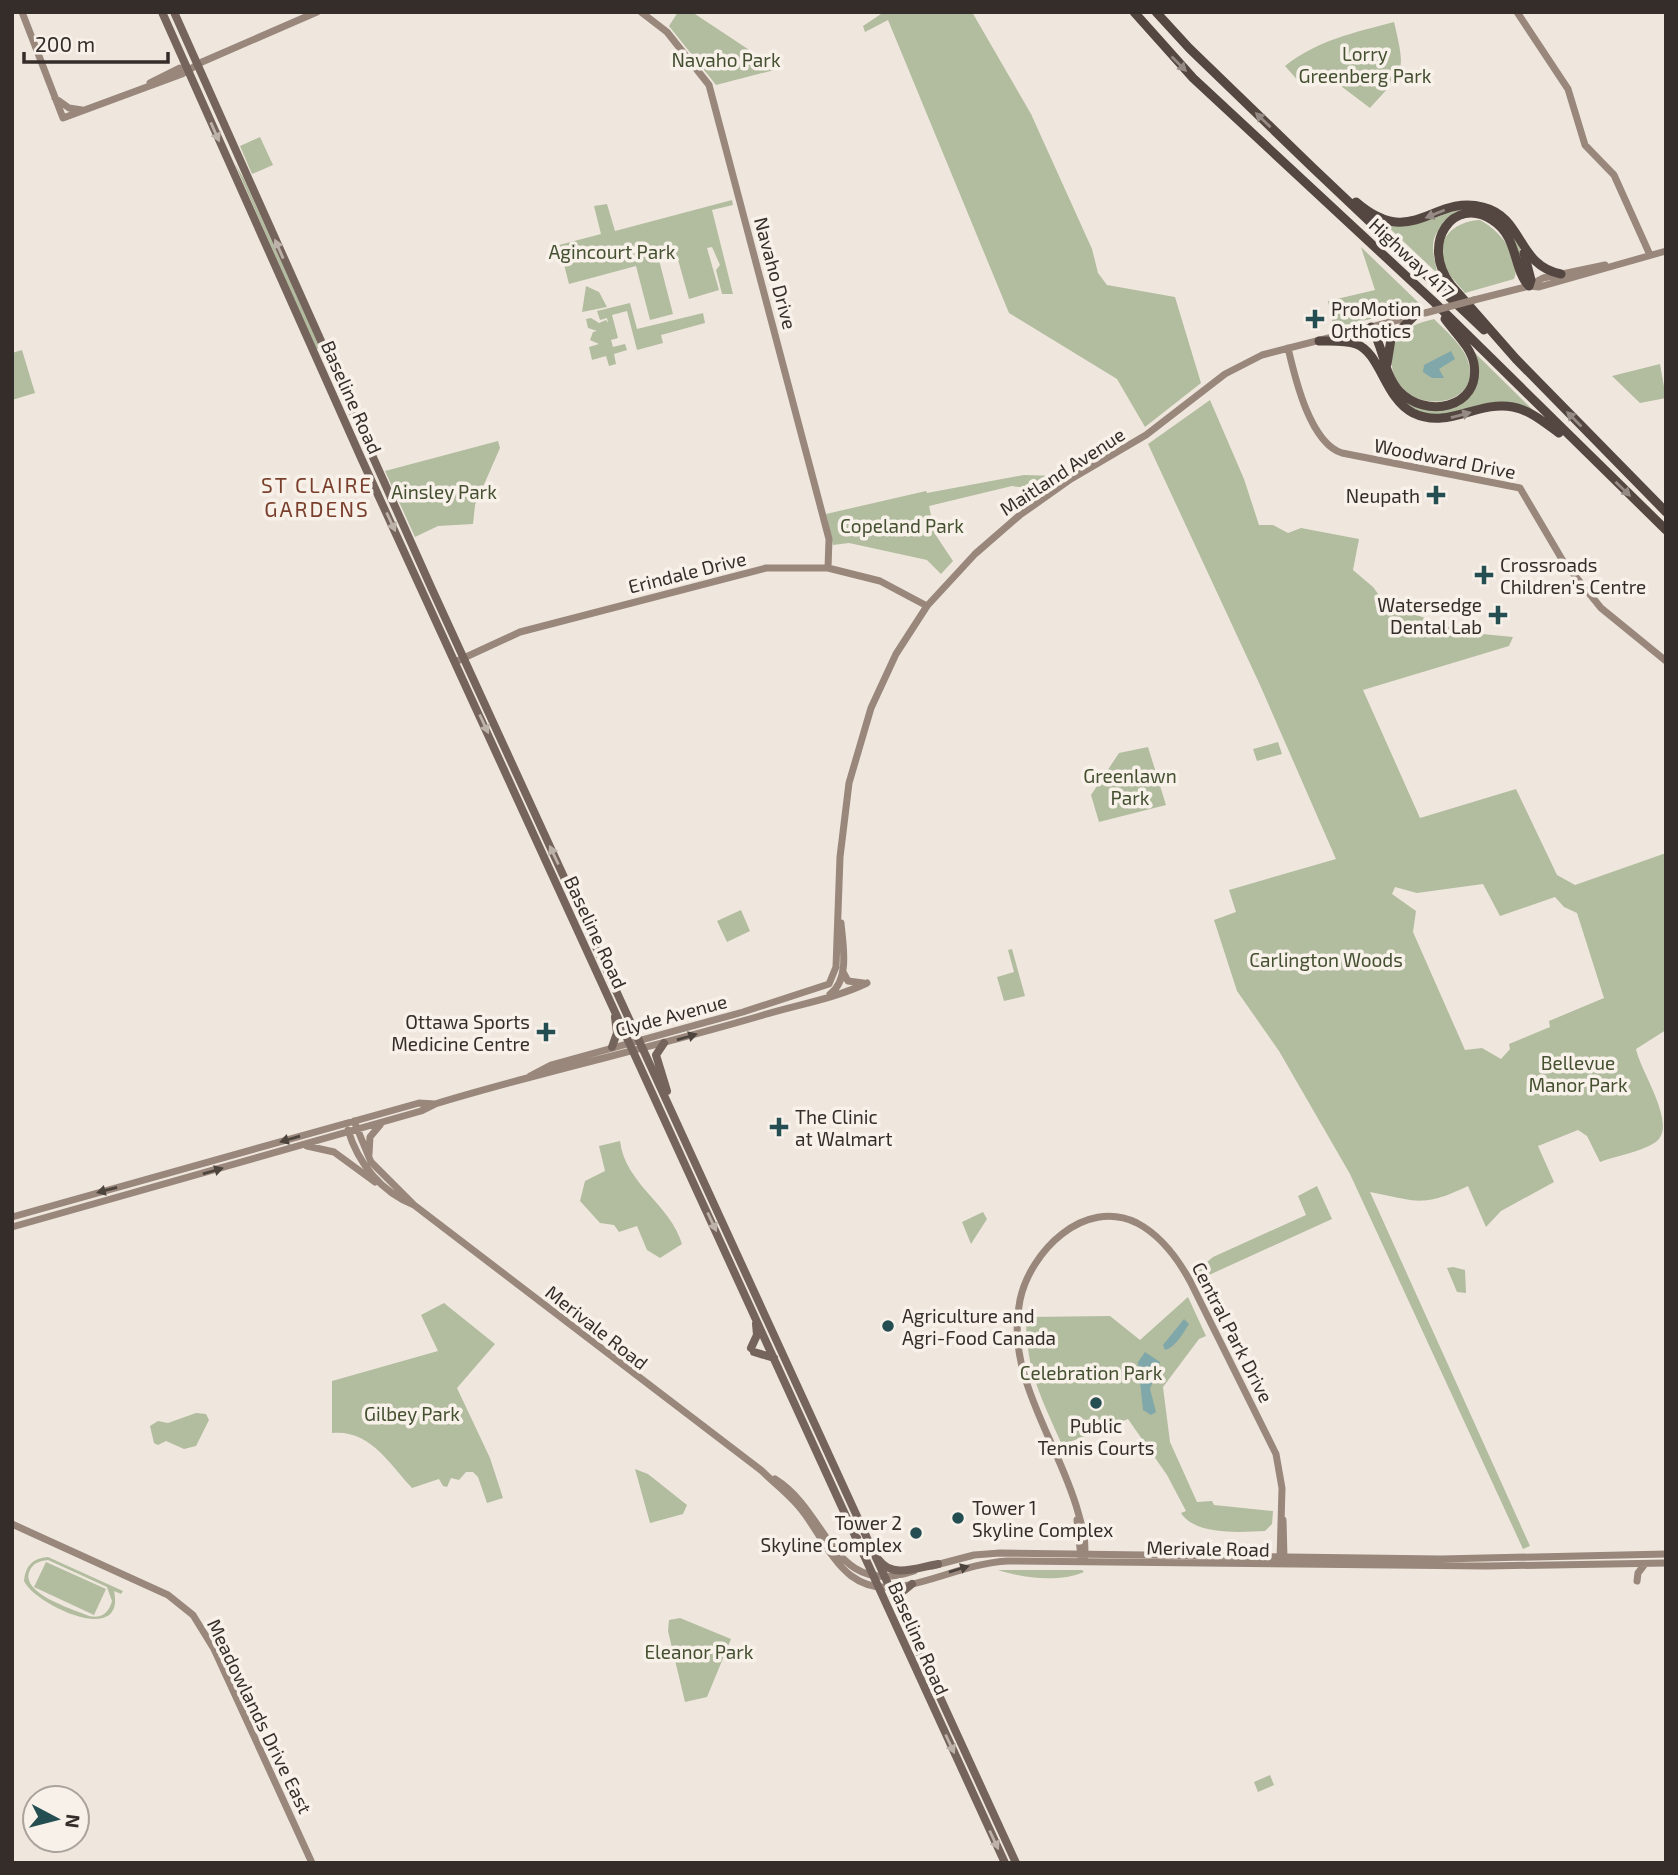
<svg xmlns="http://www.w3.org/2000/svg" width="1678" height="1875" font-family="'Exo 2',sans-serif">
<style>
.green{fill:#b2bc9f;fill-rule:evenodd}
.water{fill:#80a7a9}
.lines{fill:none;stroke-linecap:round;stroke-linejoin:round}
.secondary{stroke:#99877c;stroke-width:7}
.primary{stroke:#75645c;stroke-width:8}
.highway{stroke:#544741;stroke-width:9}
.secondary-bridge{stroke:#99877c;stroke-width:7}
.oneway{fill:#958b84}
.oneway2{fill:#bcb2aa}
.oneway3{fill:#4d443e}
.poi-dot{fill:#244e51;stroke:#f7f1e9;stroke-width:2.5}
.labels{text-anchor:middle;dominant-baseline:central;stroke-width:7;stroke-linejoin:round;paint-order:stroke}
.park-label{font-size:19px;fill:#445030;stroke:#f7f1e9}
.street-label{font-size:19px;fill:#342d29;stroke:#f7f1e9}
.poi-label{font-size:19px;fill:#342d29;stroke:#f7f1e9;text-anchor:start}
.neighbourhood-label{font-size:21px;letter-spacing:2px;fill:#7a3f2c;stroke:#f7f1e9}
</style>
<rect width="100%" height="100%" fill="#efe7dd"/>
<path class="green" d="M678,12H692L778,69L716,85L669,26Z
M884,12H972L1031,114L1092,249L1098,273L1107,285L1175,297L1201,383L1145,427L1117,379L1009,313L888,20L865,32L863,26Z
M1394,22C1406,73 1405,70 1370,108L1329,77L1301,84L1285,66C1318,40 1353,33 1394,22Z
M260,137L273,165L252,174L240,146Z
M235,164L244,179L320,348L316,349Z
M732,200L733,205L712,210L733,294H722L716,270L720,265L712,247L707,248L719,290L689,299L677,256L659,260L673,314L650,320L636,266L569,284L559,245L601,234L594,206L607,204L615,231Z
M1463,208C1501,207 1520,235 1526,270C1518,259 1516,239 1505,227C1485,205 1448,208 1435,236C1430,249 1436,262 1437,273L1386,225H1412Z
M1480,220C1498,229 1523,257 1514,279L1465,293C1458,284 1447,274 1443,262C1436,235 1458,221 1480,220Z
M1361,247L1422,306L1334,328L1328,301L1375,290Z
M586,286L599,292L607,307L582,312Z
M630,303L637,329L703,313L705,323L661,335L663,343L637,350L627,311L612,315L618,338L611,340L613,347L625,344L627,350L614,354L616,364L609,366L606,356L592,360L589,347L599,344L590,340L593,332L597,331L588,328L586,319L591,318L599,323L606,320L608,323L607,318L600,320L597,311Z
M1434,319C1445,330 1459,342 1466,356C1492,414 1384,420 1392,354C1394,331 1414,324 1434,319Z
M22,350L35,393L12,400V353Z
M1473,351L1534,411C1493,395 1448,432 1410,408C1402,402 1395,390 1390,382L1429,410L1454,408L1471,393Z
M1660,364L1666,398L1640,403L1612,376Z
M1210,400L1244,479L1259,525H1273L1288,533L1301,528L1359,539L1353,570L1373,587L1385,603L1462,632L1513,637L1509,646L1363,690L1420,818L1516,789L1557,875L1575,885L1666,853V1030L1636,1049C1641,1073 1678,1125 1656,1142C1639,1153 1618,1155 1600,1162L1587,1136L1578,1130L1538,1146L1554,1182L1501,1211L1486,1227L1468,1186C1422,1208 1417,1201 1370,1192L1530,1546L1523,1549L1350,1174L1279,1051L1237,991L1214,920L1236,912L1229,890L1336,859L1260,685L1148,444ZM1483,884L1500,916L1555,897L1564,907L1577,913L1604,998L1549,1021L1550,1027L1509,1044L1510,1049L1501,1059L1482,1048L1465,1050L1413,932L1416,911L1392,894L1395,887L1417,893Z
M498,441L500,448L475,505L473,524L438,526L415,537L385,471Z
M1024,475L1059,476L1045,491L1012,486L929,506L935,534L953,561L941,574L927,560L849,543L833,545L826,514L926,491L927,493Z
M1278,742L1282,754L1257,761L1253,749Z
M1148,747L1166,805L1099,822L1091,795L1119,753Z
M741,910L750,931L727,942L717,921Z
M1012,949L1025,996L1004,1001L997,977L1014,972L1008,950Z
M620,1141C625,1184 671,1205 682,1244L660,1258L647,1250L637,1226L619,1232L614,1225L600,1223L580,1201L585,1181L605,1171L599,1146Z
M1317,1186L1332,1219L1198,1280L1194,1273L1213,1257L1306,1215L1298,1196Z
M983,1212L987,1219L971,1244L962,1222Z
M1453,1267L1465,1270L1466,1293L1457,1292L1447,1268Z
M1188,1297L1206,1336L1199,1339L1163,1387L1170,1442L1197,1502L1212,1501L1214,1505L1273,1511L1272,1524L1265,1531C1241,1532 1196,1536 1181,1513L1186,1511L1167,1475L1128,1419L1062,1445C1041,1396 1026,1372 1026,1317L1110,1316L1140,1340Z
M444,1303L495,1344L457,1388L490,1458L503,1498L487,1503L478,1477L473,1472H466L459,1480L451,1478L447,1487L443,1486L439,1479L412,1488C389,1463 369,1429 332,1433V1381L438,1351L421,1315Z
M196,1413L206,1414L209,1420L196,1446L184,1449L166,1441L158,1445L154,1443L150,1426L158,1421L168,1423Z
M635,1469L648,1474L687,1505L683,1514L650,1523Z
M48,1557L123,1591L121,1594L114,1591C126,1648 34,1604 24,1581C25,1566 33,1558 48,1557ZM48,1560L107,1587L112,1601C109,1613 101,1619 89,1616C73,1609 18,1593 30,1570C34,1562 41,1561 48,1560Z
M46,1562L106,1589L94,1615L34,1587Z
M998,1570H1082L1084,1572C1058,1583 1022,1578 998,1570Z
M680,1618L731,1639L707,1697L685,1702L668,1631L669,1620Z
M1270,1775L1274,1785L1258,1792L1254,1782Z"/>
<path class="water" d="M1451,351L1455,359L1439,369L1444,378H1432L1423,372L1424,365Z
M1184,1319L1189,1324C1183,1333 1176,1347 1165,1350L1163,1345Z
M1145,1352L1160,1362L1150,1389L1156,1412L1151,1415L1143,1410L1138,1362Z"/>
<g class="lines">
<path class="secondary" d="M22,12L63,118L182,74L202,62L317,12
M641,12L667,32L709,85L829,539L828,568
M1517,12L1568,89L1585,145L1614,175L1650,255
M150,83L180,68L187,70
M55,98L69,108L82,110
M1530,285L1543,278L1605,265
M1474,300L1529,286L1539,287L1666,251
M1288,348C1295,378 1310,443 1342,453L1520,488L1563,561L1601,608L1666,661
M455,662L520,632L766,568H828L880,581L927,606
M843,972L848,981L863,983
M830,994C850,980 843,945 841,923
M530,1076L551,1065L743,1012L829,984L836,967L840,857L849,783L871,708L896,654L927,606L975,554L1020,515L1071,479L1146,435L1225,374L1262,355L1414,316
M354,1121L371,1162L414,1205L762,1471C776,1485 793,1497 804,1513C832,1551 845,1597 904,1586C940,1579 971,1563 1008,1561L1487,1566L1666,1563
M348,1130C358,1163 381,1192 414,1205
M307,1146L334,1152L375,1182
M369,1154L370,1137L380,1125
M12,1217L419,1103L435,1104
M12,1227L421,1111L435,1104C543,1071 652,1048 760,1016C795,1005 834,999 867,983
M775,1479C830,1513 831,1599 914,1571
M1077,1520L1081,1557
M1283,1520L1284,1557
M12,1524L168,1595L193,1615L214,1649L312,1863
M1084,1558C1087,1543 1082,1526 1078,1512C1059,1442 1004,1376 1020,1300C1030,1252 1084,1197 1137,1223C1160,1235 1178,1259 1190,1281L1276,1454L1282,1488L1280,1560
M932,1566L974,1555L1000,1553L1441,1559L1666,1554
M1637,1581L1638,1573L1645,1564"/>
<path class="primary" d="M162,12L362,460L1005,1863
M174,12L431,587L1016,1863
M664,1043L656,1055L667,1091
M612,1047L617,1033L615,1017
M751,1348L757,1335L756,1324
M754,1352L774,1358
M834,1550L847,1551L857,1538
M879,1560C892,1579 919,1567 938,1564
M902,1608L901,1593L912,1584"/>
<path class="highway" d="M1134,12L1193,78L1434,302L1666,530
M1156,12L1189,48L1312,167L1484,330
M1356,202C1413,251 1432,194 1483,207C1524,217 1517,266 1561,274
M1524,253L1531,280L1529,286
M1529,286C1512,268 1519,237 1492,220C1454,195 1419,243 1451,285L1516,359L1666,512
M1371,327C1384,347 1383,373 1399,391C1425,419 1481,409 1474,364C1471,347 1455,333 1445,319
M1319,341C1331,341 1345,340 1356,344C1381,353 1384,398 1413,413C1448,430 1478,400 1513,407C1530,410 1545,423 1559,433
M1387,364L1391,339L1415,315"/>
<path class="secondary-bridge" d="M1425,313L1474,300"/>
</g>
<defs><path id="oneway-solid" d="M-6-.8H1V-3.2L6.5 0L1 3.2V.8H-6Z" transform="scale(1.75)"/></defs>
<g class="oneway">
<use href="#oneway-solid" transform="translate(1179 64) rotate(45)"/>
<use href="#oneway-solid" transform="translate(1263 120) rotate(-136)"/>
<use href="#oneway-solid" transform="translate(1435 214) rotate(158)"/>
<use href="#oneway-solid" transform="translate(1461 415) rotate(-15)"/>
<use href="#oneway-solid" transform="translate(1574 419) rotate(-135)"/>
<use href="#oneway-solid" transform="translate(1623 489) rotate(44)"/>
</g>
<g class="oneway2">
<use href="#oneway-solid" transform="translate(215 132) rotate(66)"/>
<use href="#oneway-solid" transform="translate(279 249) rotate(-114)"/>
<use href="#oneway-solid" transform="translate(391 522) rotate(65)"/>
<use href="#oneway-solid" transform="translate(484 724) rotate(65)"/>
<use href="#oneway-solid" transform="translate(554 855) rotate(-115)"/>
<use href="#oneway-solid" transform="translate(712 1222) rotate(65)"/>
<use href="#oneway-solid" transform="translate(950 1744) rotate(65)"/>
<use href="#oneway-solid" transform="translate(994 1840) rotate(65)"/>
</g>
<g class="oneway3">
<use href="#oneway-solid" transform="translate(687 1037) rotate(-16)"/>
<use href="#oneway-solid" transform="translate(290 1139) rotate(164)"/>
<use href="#oneway-solid" transform="translate(213 1171) rotate(-16)"/>
<use href="#oneway-solid" transform="translate(107 1190) rotate(165)"/>
<use href="#oneway-solid" transform="translate(959 1569) rotate(-17)"/>
</g>
<g class="poi-dot">
<path d="M1311.5 308.5h7v7h7v7h-7v7h-7v-7h-7v-7h7z"/>
<path d="M1432.5 484.5h7v7h7v7h-7v7h-7v-7h-7v-7h7z"/>
<path d="M1480.5 564.5h7v7h7v7h-7v7h-7v-7h-7v-7h7z"/>
<path d="M1494.5 604.5h7v7h7v7h-7v7h-7v-7h-7v-7h7z"/>
<path d="M542.5 1021.5h7v7h7v7h-7v7h-7v-7h-7v-7h7z"/>
<path d="M775.5 1116.5h7v7h7v7h-7v7h-7v-7h-7v-7h7z"/>
<circle cx="888" cy="1326" r="7"/>
<circle cx="1096" cy="1403" r="7"/>
<circle cx="958" cy="1518" r="7"/>
<circle cx="916" cy="1533" r="7"/>
</g>
<g class="labels">
<g class="park-label">
<text x="1365" y="53">Lorry<tspan x="1365" dy="22">Greenberg Park</tspan></text>
<text x="726" y="59">Navaho Park</text>
<text x="612" y="251">Agincourt Park</text>
<text x="444" y="491">Ainsley Park</text>
<text x="902" y="525">Copeland Park</text>
<text x="1130" y="775">Greenlawn<tspan x="1130" dy="22">Park</tspan></text>
<text x="1326" y="959">Carlington Woods</text>
<text x="1578" y="1062">Bellevue<tspan x="1578" dy="22">Manor Park</tspan></text>
<text x="1091" y="1372">Celebration Park</text>
<text x="412" y="1413">Gilbey Park</text>
<text x="699" y="1651">Eleanor Park</text>
</g>
<g class="street-label">
<text transform="translate(1412 258) rotate(43)">Highway 417</text>
<text transform="translate(776 273) rotate(75)">Navaho Drive</text>
<text transform="translate(352 397) rotate(66)">Baseline Road</text>
<text transform="translate(1445 458) rotate(11)">Woodward Drive</text>
<text transform="translate(1062 471) rotate(-33)">Maitland Avenue</text>
<text transform="translate(687 572) rotate(-14)">Erindale Drive</text>
<text transform="translate(596 932) rotate(65)">Baseline Road</text>
<text transform="translate(671 1015) rotate(-15)">Clyde Avenue</text>
<text transform="translate(597 1327) rotate(38)">Merivale Road</text>
<text transform="translate(1233 1332) rotate(63)">Central Park Drive</text>
<text transform="translate(1208 1548) rotate(1)">Merivale Road</text>
<text transform="translate(919 1638) rotate(66)">Baseline Road</text>
<text transform="translate(260 1716) rotate(64)">Meadowlands Drive East</text>
</g>
<g class="poi-label">
<text x="1331" y="308">ProMotion<tspan x="1331" dy="22">Orthotics</tspan></text>
<text x="1420" y="495" text-anchor="end">Neupath</text>
<text x="1500" y="564">Crossroads<tspan x="1500" dy="22">Children's Centre</tspan></text>
<text x="1482" y="604" text-anchor="end">Watersedge<tspan x="1482" dy="22">Dental Lab</tspan></text>
<text x="530" y="1021" text-anchor="end">Ottawa Sports<tspan x="530" dy="22">Medicine Centre</tspan></text>
<text x="795" y="1116">The Clinic<tspan x="795" dy="22">at Walmart</tspan></text>
<text x="902" y="1315">Agriculture and<tspan x="902" dy="22">Agri-Food Canada</tspan></text>
<text x="1096" y="1425" text-anchor="middle">Public<tspan x="1096" dy="22">Tennis Courts</tspan></text>
<text x="972" y="1507">Tower 1<tspan x="972" dy="22">Skyline Complex</tspan></text>
<text x="902" y="1522" text-anchor="end">Tower 2<tspan x="902" dy="22">Skyline Complex</tspan></text>
</g>
<g class="neighbourhood-label">
<text x="317" y="484">ST CLAIRE<tspan x="317" dy="24">GARDENS</tspan></text>
</g>
</g>
<rect width="1678" height="1875" fill="none" stroke="#342d29" stroke-width="28"/>
<g transform="translate(56 1819) rotate(97)"><circle r="33" fill="#f7f1e9" stroke="#a9a39c" stroke-width="2"/>
<path d="M0-5L12 26L0 18L-12 26Z" fill="#244e51"/>
<text y="-10" font-size="19" font-weight="bold" text-anchor="middle" fill="#342d29">N</text>
</g>
<path d="M24 52v10h144v-10" fill="none" stroke="#342d29" stroke-width="3.5"/>
<text x="35" y="52" font-size="21" fill="#342d29" stroke="#f7f1e9" stroke-width="5" paint-order="stroke">200 m</text>
</svg>
